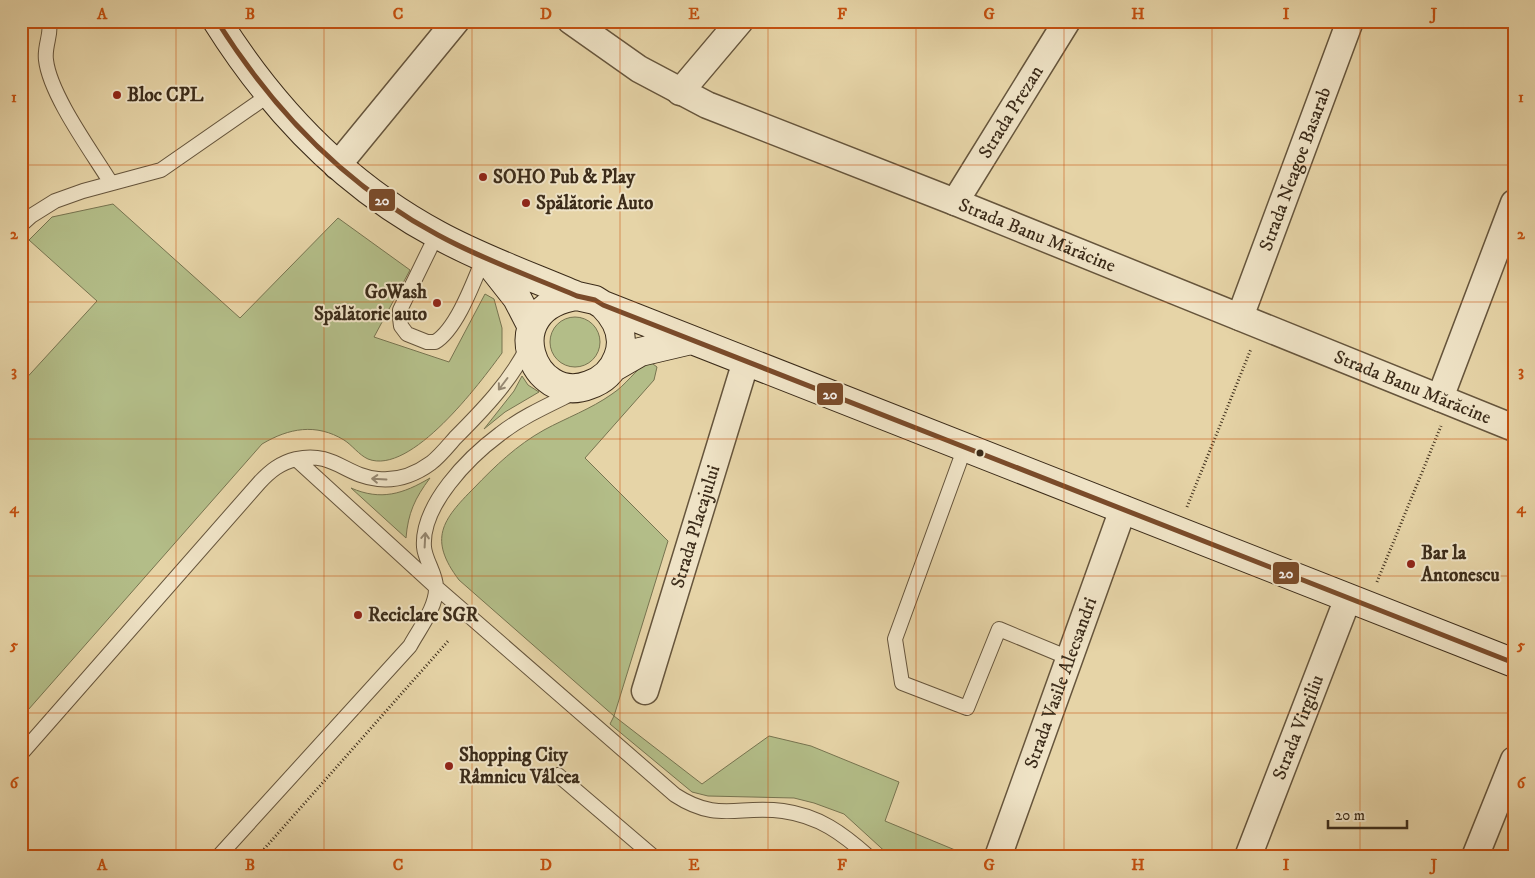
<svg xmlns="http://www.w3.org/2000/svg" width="1535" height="878" font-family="'IM FELL DW Pica',serif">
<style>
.green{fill:#b3bd88;stroke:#777450}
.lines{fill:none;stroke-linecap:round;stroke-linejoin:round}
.lane-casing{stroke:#66553c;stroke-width:16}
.street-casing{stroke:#66553c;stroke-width:29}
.secondary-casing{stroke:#3b2b19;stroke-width:30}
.path{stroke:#3b2b19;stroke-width:3;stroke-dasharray:1 2.5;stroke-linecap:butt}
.lane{stroke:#efe3c6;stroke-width:14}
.street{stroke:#efe3c6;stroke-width:26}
.secondary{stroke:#efe3c6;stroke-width:28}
.bus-1-casing{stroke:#efe3c6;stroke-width:9}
.bus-1{stroke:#7a4b2a;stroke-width:5}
.oneway{stroke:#958770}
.grid{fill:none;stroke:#c5500f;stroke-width:1;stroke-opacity:0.55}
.poi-dot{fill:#8f2418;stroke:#efe3c6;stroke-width:2}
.bus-dot{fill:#3b2b19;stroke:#efe3c6;stroke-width:2}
.labels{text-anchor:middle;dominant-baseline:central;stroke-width:4;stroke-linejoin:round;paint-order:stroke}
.poi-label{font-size:19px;font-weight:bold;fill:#3b2b19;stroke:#efe3c6;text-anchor:start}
.street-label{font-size:19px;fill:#3b2b19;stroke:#efe3c6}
.line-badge{stroke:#efe3c6;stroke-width:2}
.badge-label{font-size:14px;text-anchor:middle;font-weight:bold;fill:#fff}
.neatline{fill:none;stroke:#c5500f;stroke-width:2}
.grid-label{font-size:16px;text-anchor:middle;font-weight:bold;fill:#c5500f}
</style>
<rect width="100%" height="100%" fill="#e6d4a7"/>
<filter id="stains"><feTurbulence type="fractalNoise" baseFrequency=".004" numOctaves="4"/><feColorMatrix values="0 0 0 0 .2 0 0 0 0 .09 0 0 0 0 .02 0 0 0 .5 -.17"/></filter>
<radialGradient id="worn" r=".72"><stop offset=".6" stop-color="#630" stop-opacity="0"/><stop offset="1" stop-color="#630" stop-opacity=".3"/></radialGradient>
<path class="green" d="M113,204L240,318L338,218L410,270L374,337L449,362L485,294L494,299L502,328V353C480,383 411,476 368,459C359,455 352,445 344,440C316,423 289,428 262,444L21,718V384L97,301L29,240L52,217Z
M550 342a25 25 0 1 1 50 0a25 25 0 1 1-50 0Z
M649,361L657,367L654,380L585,458L668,541L614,716L702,784L769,736L811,746L899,782L885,821L972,857H891L844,814L814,803L794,798L708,796L692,792L610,724L614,716L459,580C428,539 442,520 474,488C495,466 517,445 544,430C566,418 591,409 612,394C626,385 635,370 649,361Z
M522,376L528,385L539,392L505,412L484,429L514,391Z
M430,478C415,498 408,513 406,538L351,488C381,501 403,494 430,478Z"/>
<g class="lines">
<g class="lane-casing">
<path id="lane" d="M49,21C52,34 44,46 46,60C50,95 92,152 111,183
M21,225L31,216L55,201L83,191L161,170L269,95
M437,234L400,310V318L401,326L407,334L427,342H435C457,329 474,281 484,257
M965,447L895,639L902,683L967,708L999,629L1069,658
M296,459C334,451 345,476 378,479C397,481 416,474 431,463C440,456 448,446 455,438C482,411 511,381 528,346
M21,754L259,483C270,471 280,463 296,459L436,587L675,795C718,823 738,805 783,811C819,816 842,833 869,857
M558,775L654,857
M218,857L410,646C419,629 437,607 436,587C436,574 425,560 424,547C421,505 469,457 500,434C523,416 551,404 577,391"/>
</g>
<g class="street-casing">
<g id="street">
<path id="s1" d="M571,21L639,69L707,105L955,202L1514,428"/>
<path d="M680,92L740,21"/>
<path d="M337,166L456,21"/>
<path id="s2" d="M955,202L1067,21"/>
<path id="s3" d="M1240,317L1350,21"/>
<path d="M1440,398L1514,203"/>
<path id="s4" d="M645,691L746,361"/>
<path id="s5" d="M998,857L1123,509"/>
<path id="s6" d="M1248,857L1348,598"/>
<path d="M1475,857L1514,760"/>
</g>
</g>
<g class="secondary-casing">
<path id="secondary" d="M217,21C273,110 345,185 438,235C482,259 530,276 577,296L595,300L603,305L1514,663
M487,260L517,298L532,327
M577,296C495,308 533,407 589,385C604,380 613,371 618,357C626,337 617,319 603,305
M614,367L640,352L691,340"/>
</g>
<path class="path" d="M1187,507L1251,349
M1377,582L1441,426
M257,857L449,640"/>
<use href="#lane" class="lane"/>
<use href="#street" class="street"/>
<use href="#secondary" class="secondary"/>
<g class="bus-1-casing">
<path id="bus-1" d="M217,21C273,110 345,185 438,235C482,259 530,276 577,296L595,300L603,305L1514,663"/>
</g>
<use href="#bus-1" class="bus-1"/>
</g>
<defs><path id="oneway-shaft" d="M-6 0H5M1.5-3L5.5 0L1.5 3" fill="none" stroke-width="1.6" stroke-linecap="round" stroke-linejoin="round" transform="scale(1.25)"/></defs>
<g class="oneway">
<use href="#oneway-shaft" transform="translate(503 384) rotate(127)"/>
<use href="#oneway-shaft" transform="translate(379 479) rotate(-177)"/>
<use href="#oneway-shaft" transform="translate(425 540) rotate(-87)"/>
</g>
<path class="grid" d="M176,21V857M324,21V857M472,21V857M620,21V857M768,21V857M916,21V857M1064,21V857M1212,21V857M1360,21V857M21,165H1514M21,302H1514M21,439H1514M21,576H1514M21,713H1514"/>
<g class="poi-dot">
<circle cx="117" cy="95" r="5"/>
<circle cx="483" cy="177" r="5"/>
<circle cx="526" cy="203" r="5"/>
<circle cx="437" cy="303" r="5"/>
<circle cx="1411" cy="564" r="5"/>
<circle cx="358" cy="615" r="5"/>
<circle cx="449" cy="766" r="5"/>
</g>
<circle class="bus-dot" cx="980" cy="453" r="4.5"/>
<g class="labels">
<g class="poi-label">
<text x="127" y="95">Bloc CPL</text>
<text x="493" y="177">SOHO Pub &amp; Play</text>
<text x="536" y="203">Spălătorie Auto</text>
<text x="427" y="292" text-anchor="end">GoWash<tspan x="427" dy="22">Spălătorie auto</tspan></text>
<text x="1421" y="553">Bar la<tspan x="1421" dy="22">Antonescu</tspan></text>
<text x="368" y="615">Reciclare SGR</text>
<text x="459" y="755">Shopping City<tspan x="459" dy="22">Râmnicu Vâlcea</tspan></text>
</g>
<g class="street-label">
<text stroke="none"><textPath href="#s2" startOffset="106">Strada Prezan</textPath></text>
<text stroke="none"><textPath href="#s3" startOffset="158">Strada Neagoe Basarab</textPath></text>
<text stroke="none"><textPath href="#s1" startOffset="515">Strada Banu Mărăcine</textPath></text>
<text stroke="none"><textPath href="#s1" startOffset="920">Strada Banu Mărăcine</textPath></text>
<text stroke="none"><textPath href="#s4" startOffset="172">Strada Placajului</textPath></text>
<text stroke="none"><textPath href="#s5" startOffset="185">Strada Vasile Alecsandri</textPath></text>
<text stroke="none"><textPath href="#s6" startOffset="139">Strada Virgiliu</textPath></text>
</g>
</g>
<g class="line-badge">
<rect x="368" y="188" width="28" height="24" rx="5" fill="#7a4b2a"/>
<rect x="816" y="382" width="28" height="24" rx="5" fill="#7a4b2a"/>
<rect x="1272" y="561" width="28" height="24" rx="5" fill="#7a4b2a"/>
</g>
<g class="badge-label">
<text x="382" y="205">20</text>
<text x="830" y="399">20</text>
<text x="1286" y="578">20</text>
</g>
<rect width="1535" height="878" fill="none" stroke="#e6d4a7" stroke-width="55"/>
<path d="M1328 820v8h79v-8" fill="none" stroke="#3b2b19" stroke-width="2.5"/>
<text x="1335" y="820" font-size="15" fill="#3b2b19" stroke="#efe3c6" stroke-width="4" paint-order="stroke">20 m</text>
<rect x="28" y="28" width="1480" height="822" class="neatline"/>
<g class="grid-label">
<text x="102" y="19">A</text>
<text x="250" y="19">B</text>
<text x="398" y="19">C</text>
<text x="546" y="19">D</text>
<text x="694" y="19">E</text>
<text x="842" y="19">F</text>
<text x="989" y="19">G</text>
<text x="1138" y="19">H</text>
<text x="1286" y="19">I</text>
<text x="1434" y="19">J</text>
<text x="14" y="102">1</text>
<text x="1521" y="102">1</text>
<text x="14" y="239">2</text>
<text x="1521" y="239">2</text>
<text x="14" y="376">3</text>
<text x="1521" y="376">3</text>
<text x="14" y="513">4</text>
<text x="1521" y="513">4</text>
<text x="14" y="650">5</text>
<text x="1521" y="650">5</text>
<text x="14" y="788">6</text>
<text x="1521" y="788">6</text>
<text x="102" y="870">A</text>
<text x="250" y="870">B</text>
<text x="398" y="870">C</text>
<text x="546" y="870">D</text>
<text x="694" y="870">E</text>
<text x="842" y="870">F</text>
<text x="989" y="870">G</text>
<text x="1138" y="870">H</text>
<text x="1286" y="870">I</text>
<text x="1434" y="870">J</text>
</g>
<rect width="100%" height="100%" filter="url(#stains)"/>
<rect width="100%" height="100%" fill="url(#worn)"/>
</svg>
